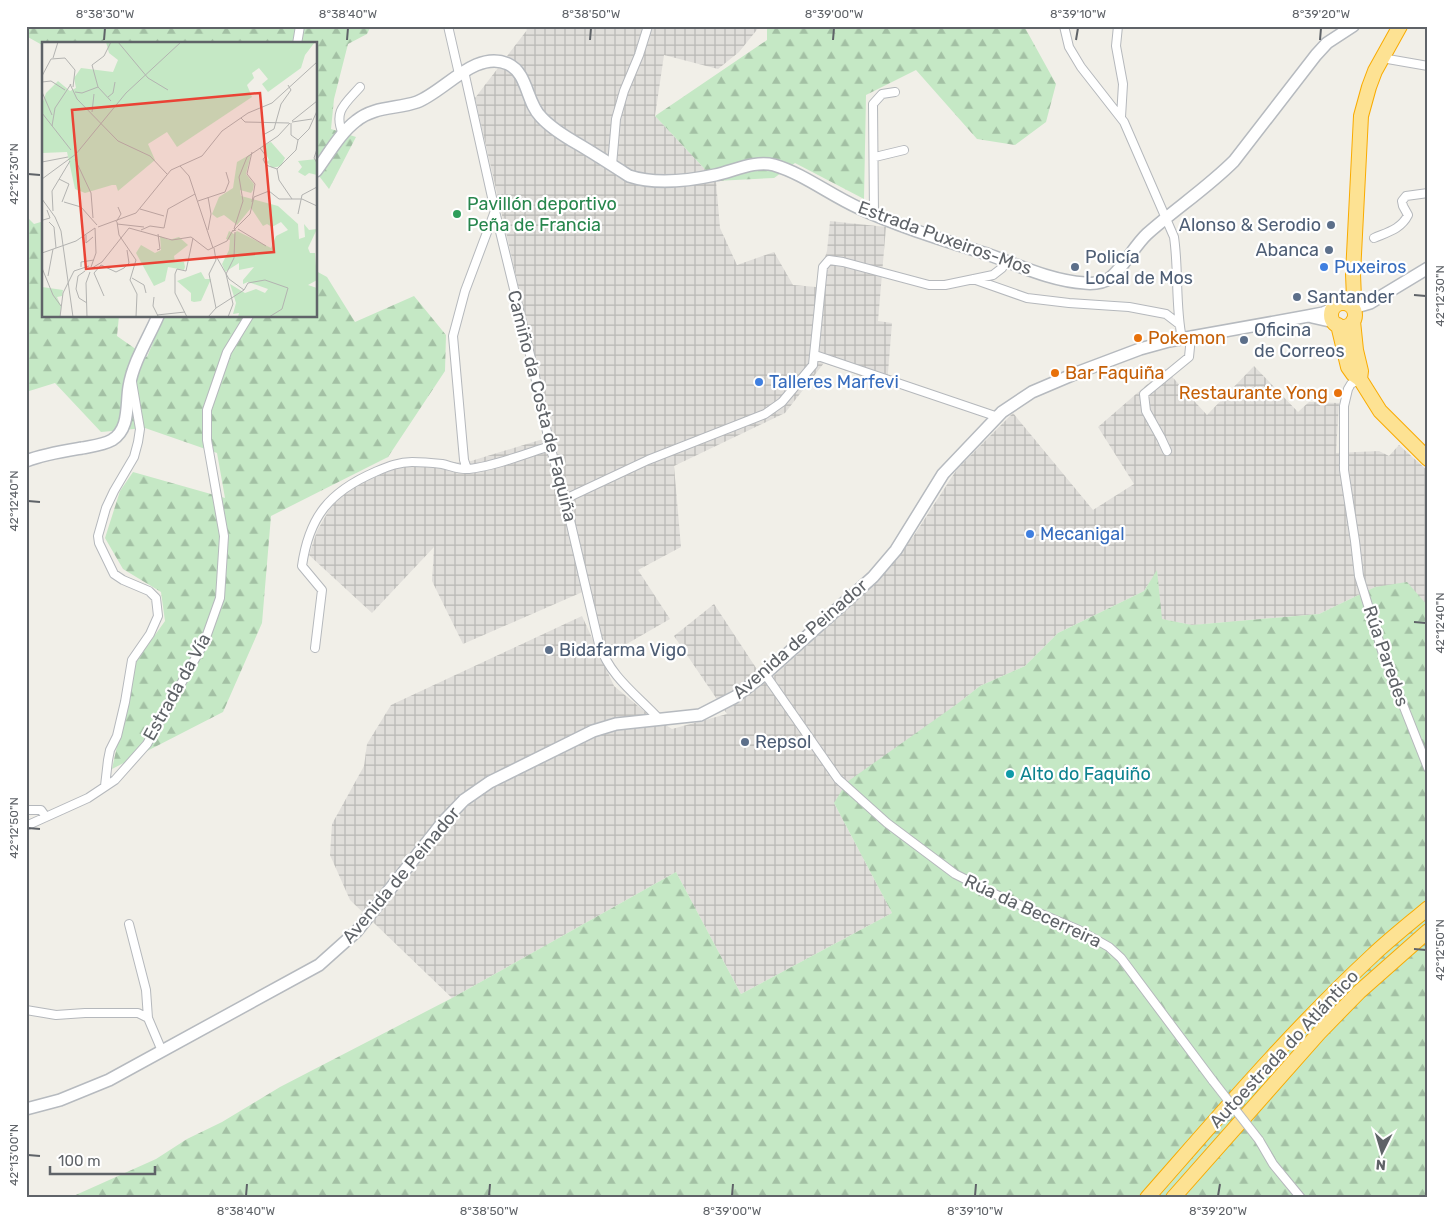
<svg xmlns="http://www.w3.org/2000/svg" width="1454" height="1224" font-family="Rubik,sans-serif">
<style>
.industrial{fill:url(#industrial-grid)}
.forest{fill:url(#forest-firs)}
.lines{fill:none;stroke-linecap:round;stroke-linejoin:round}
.street-casing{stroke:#b5b8bc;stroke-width:10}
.secondary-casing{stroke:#b6babf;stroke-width:14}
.highway-casing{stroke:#f9ab00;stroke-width:16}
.street{stroke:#fff;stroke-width:8}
.secondary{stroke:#fff;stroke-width:11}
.highway{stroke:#fde293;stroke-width:14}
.street-bridge-casing{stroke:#b5b8bc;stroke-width:10;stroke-linecap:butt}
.street-bridge{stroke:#fff;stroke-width:8}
.ticks{fill:none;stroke:#5f6368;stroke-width:2}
.leisure-dot{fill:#2e9e5b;stroke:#fff;stroke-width:2}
.service-dot{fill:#5c6f8a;stroke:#fff;stroke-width:2}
.shop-dot{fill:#3f7fe0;stroke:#fff;stroke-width:2}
.food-dot{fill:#e8710a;stroke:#fff;stroke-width:2}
.culture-dot{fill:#0f9aa8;stroke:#fff;stroke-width:2}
.labels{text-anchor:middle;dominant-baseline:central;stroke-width:4.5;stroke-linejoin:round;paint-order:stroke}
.leisure-label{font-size:18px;fill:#27864d;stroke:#fff;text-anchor:start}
.service-label{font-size:18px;fill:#4e5e75;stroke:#fff;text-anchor:start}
.street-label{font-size:18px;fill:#5f6368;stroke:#fff}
.shop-label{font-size:18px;fill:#366cbe;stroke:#fff;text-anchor:start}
.food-label{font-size:18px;fill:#c56008;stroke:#fff;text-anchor:start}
.culture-label{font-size:18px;fill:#0d838f;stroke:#fff;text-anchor:start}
.inset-road{fill:none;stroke:#b3b3b1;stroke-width:1}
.view{fill:#ea4335;fill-opacity:0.15;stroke:#ea4335;stroke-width:2.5}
.inset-edge{fill:none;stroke:#5f6368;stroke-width:2.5}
.neatline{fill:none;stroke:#5f6368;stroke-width:2}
.ticks-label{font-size:12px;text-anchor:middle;fill:#5f6368}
</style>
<defs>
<pattern id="industrial-grid" width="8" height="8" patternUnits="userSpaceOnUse" patternTransform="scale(1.25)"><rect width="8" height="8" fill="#e0deda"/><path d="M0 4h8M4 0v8" fill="none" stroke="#b9b8b5"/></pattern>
<pattern id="forest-firs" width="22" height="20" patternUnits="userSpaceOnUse" patternTransform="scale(1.25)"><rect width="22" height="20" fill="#c5e8c5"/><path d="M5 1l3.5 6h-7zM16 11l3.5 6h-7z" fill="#a3c0a4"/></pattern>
</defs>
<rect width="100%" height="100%" fill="#f1efe8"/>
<path class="industrial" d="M524,26H760L739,52L718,69L664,55L655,116L716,181L720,228L737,265L774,252L793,285L816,287L827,251L830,221L886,227L878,321L892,323L887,385L824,363L785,413L674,466L681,547L638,570L670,619L604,657L587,590L463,644L432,581L434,547L372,613L309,555L317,531L330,508L347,489L399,467L417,466L471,461L553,436L475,98L527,30Z
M1254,366L1298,412L1309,402L1339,403L1336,453L1379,451L1389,456L1399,445L1428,471V606L1375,587L1319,614L1192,625L1161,619L1157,571L1144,591L1058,633L1025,666L980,686L834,803L892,913L741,994L676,872L452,998L350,900L330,855L332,824L364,766L367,744L391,705L582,616L614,686L644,711L672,729L727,714L674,636L714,604L766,683L866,592L913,537L957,469L1013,413L1093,510L1134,484L1098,427L1165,369L1207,415Z"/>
<path class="forest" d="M26,26H371L367,34L348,44L334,99L331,129L356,137L329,189L316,172V44H44V46L26,36Z
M767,26H1024L1056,84L1046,122L1015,145L977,139L916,70L866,95L864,199L795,163L774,178L716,181L655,116L767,40Z
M26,216L34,224L44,221V316H119L117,336L147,357L164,316H316V271L327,277L355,322L414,296L446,335L445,371L388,457L271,516L262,623L223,712L112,769L135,663L165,621L161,592L123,569L105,538L120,491L133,472L225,498L217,453L145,428L101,432L55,383L26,392Z
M1157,570L1162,619L1192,625L1319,614L1375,587L1407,582L1428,606V1198H69L156,1159L187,1139L222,1122L280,1087L452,998L676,872L741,994L892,913L834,803L847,782L957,704L980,686L1025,666L1058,633L1144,591Z"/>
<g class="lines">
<g class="street-casing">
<path id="street" d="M448,26L459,74
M1064,26L1069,47L1081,67L1124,122L1174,237C1179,271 1175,305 1182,339
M1118,26L1116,46L1123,84L1121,117
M297,44L300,26
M1382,58L1428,66
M464,71L495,211L533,367L550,446L565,499L599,644C611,678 636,694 660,720
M343,134C333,111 345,104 360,87
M875,157L904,150
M612,165L616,119L624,91L639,55L648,26
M874,215L873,104L882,94L895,92
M1374,238C1388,232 1401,229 1408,215L1403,206L1402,201L1406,196L1428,193
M973,279L1027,298L1069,303L1129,307L1166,314L1179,324
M815,355L998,417
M1360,379L1351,384L1348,389L1344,406V470L1355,541L1359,576L1383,654L1428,768
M1167,451L1161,438L1146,411L1144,394L1189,357L1191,337
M467,469L464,460L453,336L465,291L495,211
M565,499L648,460L765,414L782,402L813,365L823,267L829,260L843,262L929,285H945L993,275L1002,268L1006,261
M315,648L322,590L302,566C309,517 329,492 375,472C387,467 398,462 412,462C422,462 433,463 442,464C451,466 460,470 469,469C495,466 525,454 550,446
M765,674L838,779L887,823L955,874L999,896L1079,930L1109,947L1121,958L1213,1081
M105,786L108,760L110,750L117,736L125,702L132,660L150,634L158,616L156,598L149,591L123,580L114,574L99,543L98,536L106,508L114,491L134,457L138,442L140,429L132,382
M26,810H41L46,817
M26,826L88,798L115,780L147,744L204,643L220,598L224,536L207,440V410L227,352L249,316
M129,924L146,990L148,1018
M26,1010L56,1015L85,1013H138L148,1018L162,1051
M1259,1140L1273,1164L1301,1198"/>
</g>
<g class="secondary-casing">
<path id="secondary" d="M316,171C328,155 340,133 356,121C374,106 397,109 417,102C444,92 476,49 508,64C528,73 526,102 541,117C551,128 564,136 578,144C595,154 612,165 629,176C656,185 687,181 715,175C734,171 755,160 774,165C804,174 830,195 859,208C900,227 944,240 987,254C1018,265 1051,281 1085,283C1091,284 1101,283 1107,280C1120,273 1134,246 1147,234C1175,209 1207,188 1234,161L1316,55L1327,43L1353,26
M1353,308L1370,303L1428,268
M1312,317L1334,322
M26,461C44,454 64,451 82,448C92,446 103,445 112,440C130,429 126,405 129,387C133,362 148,339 158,316
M26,1109L60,1100L109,1080L319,965L357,931L443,822L464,800L490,782L593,731L616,724L700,715L735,697L765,674L873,577L896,550L943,474L1002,412L1032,392L1079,372L1140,349L1169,341L1308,316L1323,313L1334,308"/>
</g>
<g class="highway-casing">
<path id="highway" d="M1331 315a12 12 0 1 1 24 0a12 12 0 1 1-24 0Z
M1351,305L1354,298L1353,274L1361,116L1369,87L1375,71L1400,26
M1353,321L1356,350L1361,371L1360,379
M1338,325L1348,367L1353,374L1360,379L1380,411L1428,459
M1147,1198C1220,1115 1292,1030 1373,955C1390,939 1409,924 1428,908
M1173,1198L1319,1033L1359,992L1428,931"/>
</g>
<use href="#street" class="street"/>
<use href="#secondary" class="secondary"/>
<use href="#highway" class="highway"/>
<g class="street-bridge-casing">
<path id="street-bridge" d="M1213,1081L1259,1140"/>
</g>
<use href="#street-bridge" class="street-bridge"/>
</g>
<path class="ticks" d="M104,40L105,28M347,40L348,28M590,40L591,28M833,40L834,28M1076,40L1078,28M1320,40L1321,28M28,174L40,175M1414,295L1426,296M28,501L40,502M1414,622L1426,623M28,828L40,829M1414,949L1426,950M28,1155L40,1156M246,1196L247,1184M489,1196L490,1184M732,1196L733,1184M975,1196L976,1184M1218,1196L1220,1184"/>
<circle class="leisure-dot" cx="457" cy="214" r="5"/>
<g class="service-dot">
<circle cx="1331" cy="225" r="5"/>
<circle cx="1329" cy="250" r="5"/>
<circle cx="1075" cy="267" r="5"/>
<circle cx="1297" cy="297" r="5"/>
<circle cx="1244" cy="340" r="5"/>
<circle cx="549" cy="650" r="5"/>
<circle cx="745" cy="742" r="5"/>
</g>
<g class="shop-dot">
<circle cx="1324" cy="267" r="5"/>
<circle cx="759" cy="382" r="5"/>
<circle cx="1030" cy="534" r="5"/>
</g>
<g class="food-dot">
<circle cx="1138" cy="338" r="5"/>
<circle cx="1055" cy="373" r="5"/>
<circle cx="1338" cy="393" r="5"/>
</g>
<circle class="culture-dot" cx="1010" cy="774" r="5"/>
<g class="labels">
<g class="leisure-label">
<text x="467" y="204">Pavillón deportivo<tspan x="467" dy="21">Peña de Francia</tspan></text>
</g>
<g class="service-label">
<text x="1321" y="225" text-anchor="end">Alonso &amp; Serodio</text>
<text x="1319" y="250" text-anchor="end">Abanca</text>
<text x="1085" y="257">Policía<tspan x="1085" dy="21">Local de Mos</tspan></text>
<text x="1307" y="297">Santander</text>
<text x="1254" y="330">Oficina<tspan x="1254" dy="21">de Correos</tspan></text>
<text x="559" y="650">Bidafarma Vigo</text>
<text x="755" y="742">Repsol</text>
</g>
<g class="street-label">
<text transform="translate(945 238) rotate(20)">Estrada Puxeiros-Mos</text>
<text transform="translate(542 406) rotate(76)">Camiño da Costa de Faquiña</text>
<text transform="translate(800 639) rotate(-41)">Avenida de Peinador</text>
<text transform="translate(1386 656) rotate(71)">Rúa Paredes</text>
<text transform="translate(177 687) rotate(-61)">Estrada da Vía</text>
<text transform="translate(401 875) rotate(-50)">Avenida de Peinador</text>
<text transform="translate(1033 911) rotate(25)">Rúa da Becerreira</text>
<text transform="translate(1284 1049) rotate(-47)">Autoestrada do Atlántico</text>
</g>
<g class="shop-label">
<text x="1334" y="267">Puxeiros</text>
<text x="769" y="382">Talleres Marfevi</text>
<text x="1040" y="534">Mecanigal</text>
</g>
<g class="food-label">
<text x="1148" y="338">Pokemon</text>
<text x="1065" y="373">Bar Faquiña</text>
<text x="1328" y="393" text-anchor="end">Restaurante Yong</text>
</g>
<g class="culture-label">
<text x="1020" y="774">Alto do Faquiño</text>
</g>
</g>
<g transform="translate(42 42)">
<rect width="275" height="275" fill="#f1efe8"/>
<path d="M64,0H273L263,13L259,26L226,50L220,42L226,37L217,26L210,31L212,36L205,43L210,55L135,105L125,90L106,102L113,118L76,149L74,143H70L43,151L33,147L25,110L0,111V62L4,51L16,39L28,49L34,46L32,36L39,26L71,30L76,18L67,11ZM229,100L243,116L239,124L230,126L225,120L227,118L220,104ZM209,112L204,132L212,142L211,148L209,151L198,148L199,154L236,164L256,182L257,197L263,195L262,182L267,188L275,187L266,206L268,211H273L275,238L266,243L275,246V275H196L197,271L191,272L194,261L188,242L203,251L214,247L223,251L226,247L206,240L201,242V238L212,225L197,228V221L183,230L180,222L187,208L188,198L184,197L187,189L192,192L195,189L229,206L234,194L246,188L239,180L230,185L225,182L221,184L209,166L195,183L182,173L175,176L170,172L177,155L191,146L195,120ZM275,117V133L267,131L263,134L256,130L260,125L256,119ZM118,194L127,198L137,195L146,203L132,214L133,220H142L143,225L142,228L126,225L123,239L112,244L94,211L99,203L113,211L119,208ZM159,230L163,237H169L159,259L152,260L149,259V251L135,239ZM0,245L21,248L20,254L15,255L19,264L18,275H0Z" fill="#c5e8c5"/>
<path class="inset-road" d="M76,0L106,36L126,48M11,16L16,0M0,34L9,17L23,16L33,28L31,45M0,40L9,39L23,48M28,42L35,57L76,99L108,114L125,132M56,45L69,59M0,50L10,73M33,50L40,51L56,45L50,23L62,14L69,0M66,55L71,51L73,40M50,70L52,52M0,71L29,108M199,76L203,80L247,81M250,79L275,59M250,80L270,77M249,81V93L256,98L254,108L235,127L237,138L250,157M10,84L13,66L29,42M221,93L232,87L239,62L249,48L246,43M256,98L267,87L275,69M218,106L224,114L221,117L224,123L235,127M275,107L272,116L275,121M210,110L205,132L213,142L210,160M33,117L49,151L51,176M0,120L26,115M138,124L147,134L171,206M0,137L34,112L84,51L139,0M17,137L27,142L20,160M0,157L13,175L19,189L31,275M156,159L183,150L187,140L184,130M22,160L39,165L55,183M98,167L122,174M11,169L10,149L28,119M256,172L260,153L275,145M1,178L8,176L5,168M7,180L12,185L14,206M74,180L79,172L76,165M75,180L77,193L94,218L88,238L95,252L94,275M75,182L102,185M56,185L94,171L129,128L160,114L180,89L206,71L230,61L275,20M192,187L201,159L197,135L205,115L236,94L248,81M196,187L224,204M99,188L108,184L122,186L126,167L153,152M166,188L169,172L166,155M194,188L191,189L208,172L212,155L227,149L237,157H260L275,164M44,193V201L51,195M115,208L118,207L116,192M0,211L34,199L53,186M174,214L187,237L202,248L206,241L223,238L246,246L240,267L227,275M39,225V220L52,218M49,225L54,211L53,186M0,226L11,253L19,264M50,226L60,220L87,186L130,198L149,195L166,208L185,199L191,188M43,229L36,234L34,247L37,256L45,261M6,234L11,207M90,236L102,243L104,251M62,254L52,231L59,223L74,230L82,226L87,221L85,208M112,255L111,264L116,274M174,266L202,248M115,273L143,270M18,275L21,251L32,229L47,224M45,275L44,241L48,230M145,275L133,251V232L135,227L144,229L151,196M166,275L174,266L167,232L174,218L172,206M186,275L191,262L184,232L192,216L193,190"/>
<path class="view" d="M218,51L232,210L44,227L30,68Z"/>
<rect width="275" height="275" class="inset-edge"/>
</g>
<rect width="1454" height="1224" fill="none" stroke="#ffffff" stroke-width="55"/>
<g transform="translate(1382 1152) rotate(185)" stroke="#ffffff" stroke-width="4" paint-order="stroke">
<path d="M0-4L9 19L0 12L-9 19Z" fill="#5f6368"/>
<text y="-8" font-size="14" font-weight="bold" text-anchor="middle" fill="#5f6368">N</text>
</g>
<path d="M50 1166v8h105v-8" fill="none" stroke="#5f6368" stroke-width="2.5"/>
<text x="58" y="1166" font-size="15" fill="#5f6368" stroke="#ffffff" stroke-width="4" paint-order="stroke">100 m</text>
<rect x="28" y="28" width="1398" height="1168" class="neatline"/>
<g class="ticks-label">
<text x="105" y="18">8°38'30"W</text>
<text x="348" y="18">8°38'40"W</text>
<text x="591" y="18">8°38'50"W</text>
<text x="834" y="18">8°39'00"W</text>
<text x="1078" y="18">8°39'10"W</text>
<text x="1321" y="18">8°39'20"W</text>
<text transform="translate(14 174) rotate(-90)" y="4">42°12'30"N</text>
<text transform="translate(1440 296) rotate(-90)" y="4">42°12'30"N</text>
<text transform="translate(14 501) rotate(-90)" y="4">42°12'40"N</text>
<text transform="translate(1440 623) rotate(-90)" y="4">42°12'40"N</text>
<text transform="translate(14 828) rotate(-90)" y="4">42°12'50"N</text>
<text transform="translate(1440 950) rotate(-90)" y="4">42°12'50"N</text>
<text transform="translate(14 1155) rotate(-90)" y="4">42°13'00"N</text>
<text x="246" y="1215">8°38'40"W</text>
<text x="489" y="1215">8°38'50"W</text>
<text x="732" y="1215">8°39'00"W</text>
<text x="975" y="1215">8°39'10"W</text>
<text x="1218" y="1215">8°39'20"W</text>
</g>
</svg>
